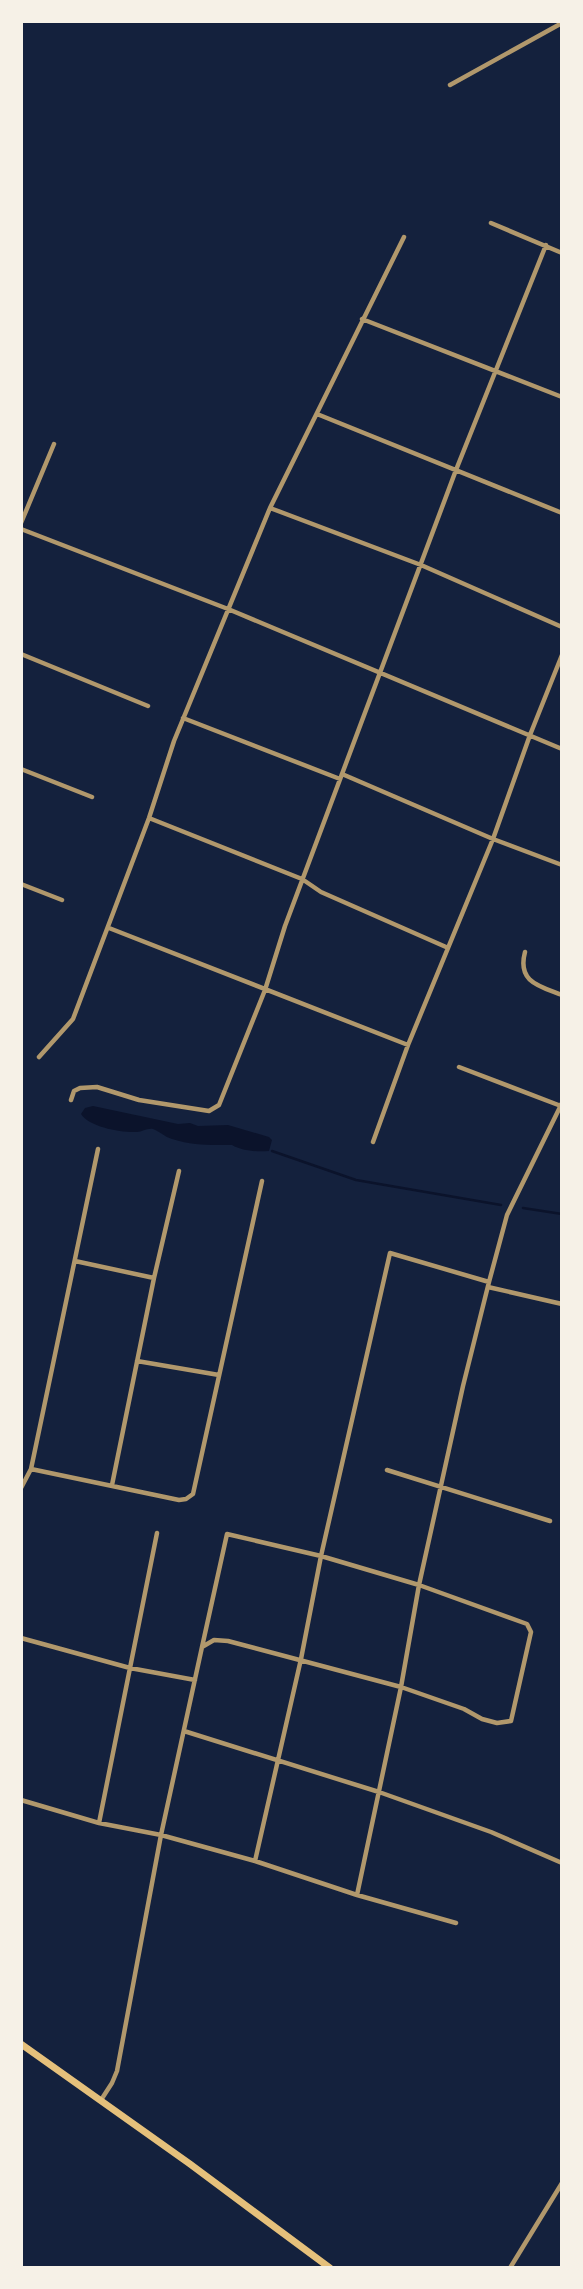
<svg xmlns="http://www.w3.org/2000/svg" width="583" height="2289" font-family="Manrope,sans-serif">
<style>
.water{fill:#0b132b}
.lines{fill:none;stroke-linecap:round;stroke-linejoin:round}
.stream{stroke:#0b132b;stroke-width:2.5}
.minor{stroke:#b1986c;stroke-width:4.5}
.trunk{stroke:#e5c07b;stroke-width:7}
</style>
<rect width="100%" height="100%" fill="#14213d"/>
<path class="water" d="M93,1106L178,1124L190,1123L198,1126L228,1125L269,1137L272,1140L269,1151C257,1152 242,1151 232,1145C209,1145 194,1146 172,1139C165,1137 159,1131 153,1129C147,1128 142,1132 137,1132C122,1133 89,1127 81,1114L85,1108Z"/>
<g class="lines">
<path class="stream" d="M272,1151L356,1180L501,1205
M523,1208L562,1214"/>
<path class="minor" d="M450,85L562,23
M491,223L562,253
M362,319L562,397
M317,414L562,513
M270,508L421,565L562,627
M21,523L54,444
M21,529L228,609L562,749
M21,654L148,706
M183,718L340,779
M21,769L92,797
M342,774L493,839L562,865
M149,818L302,879L321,892L446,947
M21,884L62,900
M109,928L408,1045
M525,952C517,982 539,986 562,995
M39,1057L73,1019L149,818L174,741L270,508L404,237
M459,1067L561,1106
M71,1100L74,1091L80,1088L97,1087L139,1100L209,1111L219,1105L265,990L285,926L456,470L546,245
M373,1142L408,1045L493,839L530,735L562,655
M75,1261L154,1278
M488,1287L562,1304
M137,1361L219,1375
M31,1469L179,1500L186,1499L193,1494L262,1181
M387,1470L550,1521
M112,1485L154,1278L179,1171
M21,1488L31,1469L35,1450L98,1149
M21,1638L130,1668L195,1680
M184,1731L379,1792L491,1832L562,1863
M21,1800L99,1823L161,1835L255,1861L357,1895L456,1923
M99,1823L157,1533
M255,1861L301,1659L321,1556L390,1253L489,1282
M357,1895L401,1687L419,1585L463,1386L489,1282L507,1215L562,1103
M101,2100L112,2083L117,2071L161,1835L202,1647L214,1640L228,1641L401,1687L464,1709L482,1719L497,1723L511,1721L531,1632L527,1624L419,1585L321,1556L227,1534L202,1647
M510,2268L562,2183"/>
<path class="trunk" d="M21,2044L190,2164L330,2268"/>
</g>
<rect width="583" height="2289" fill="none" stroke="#f6f1e7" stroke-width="46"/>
</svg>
